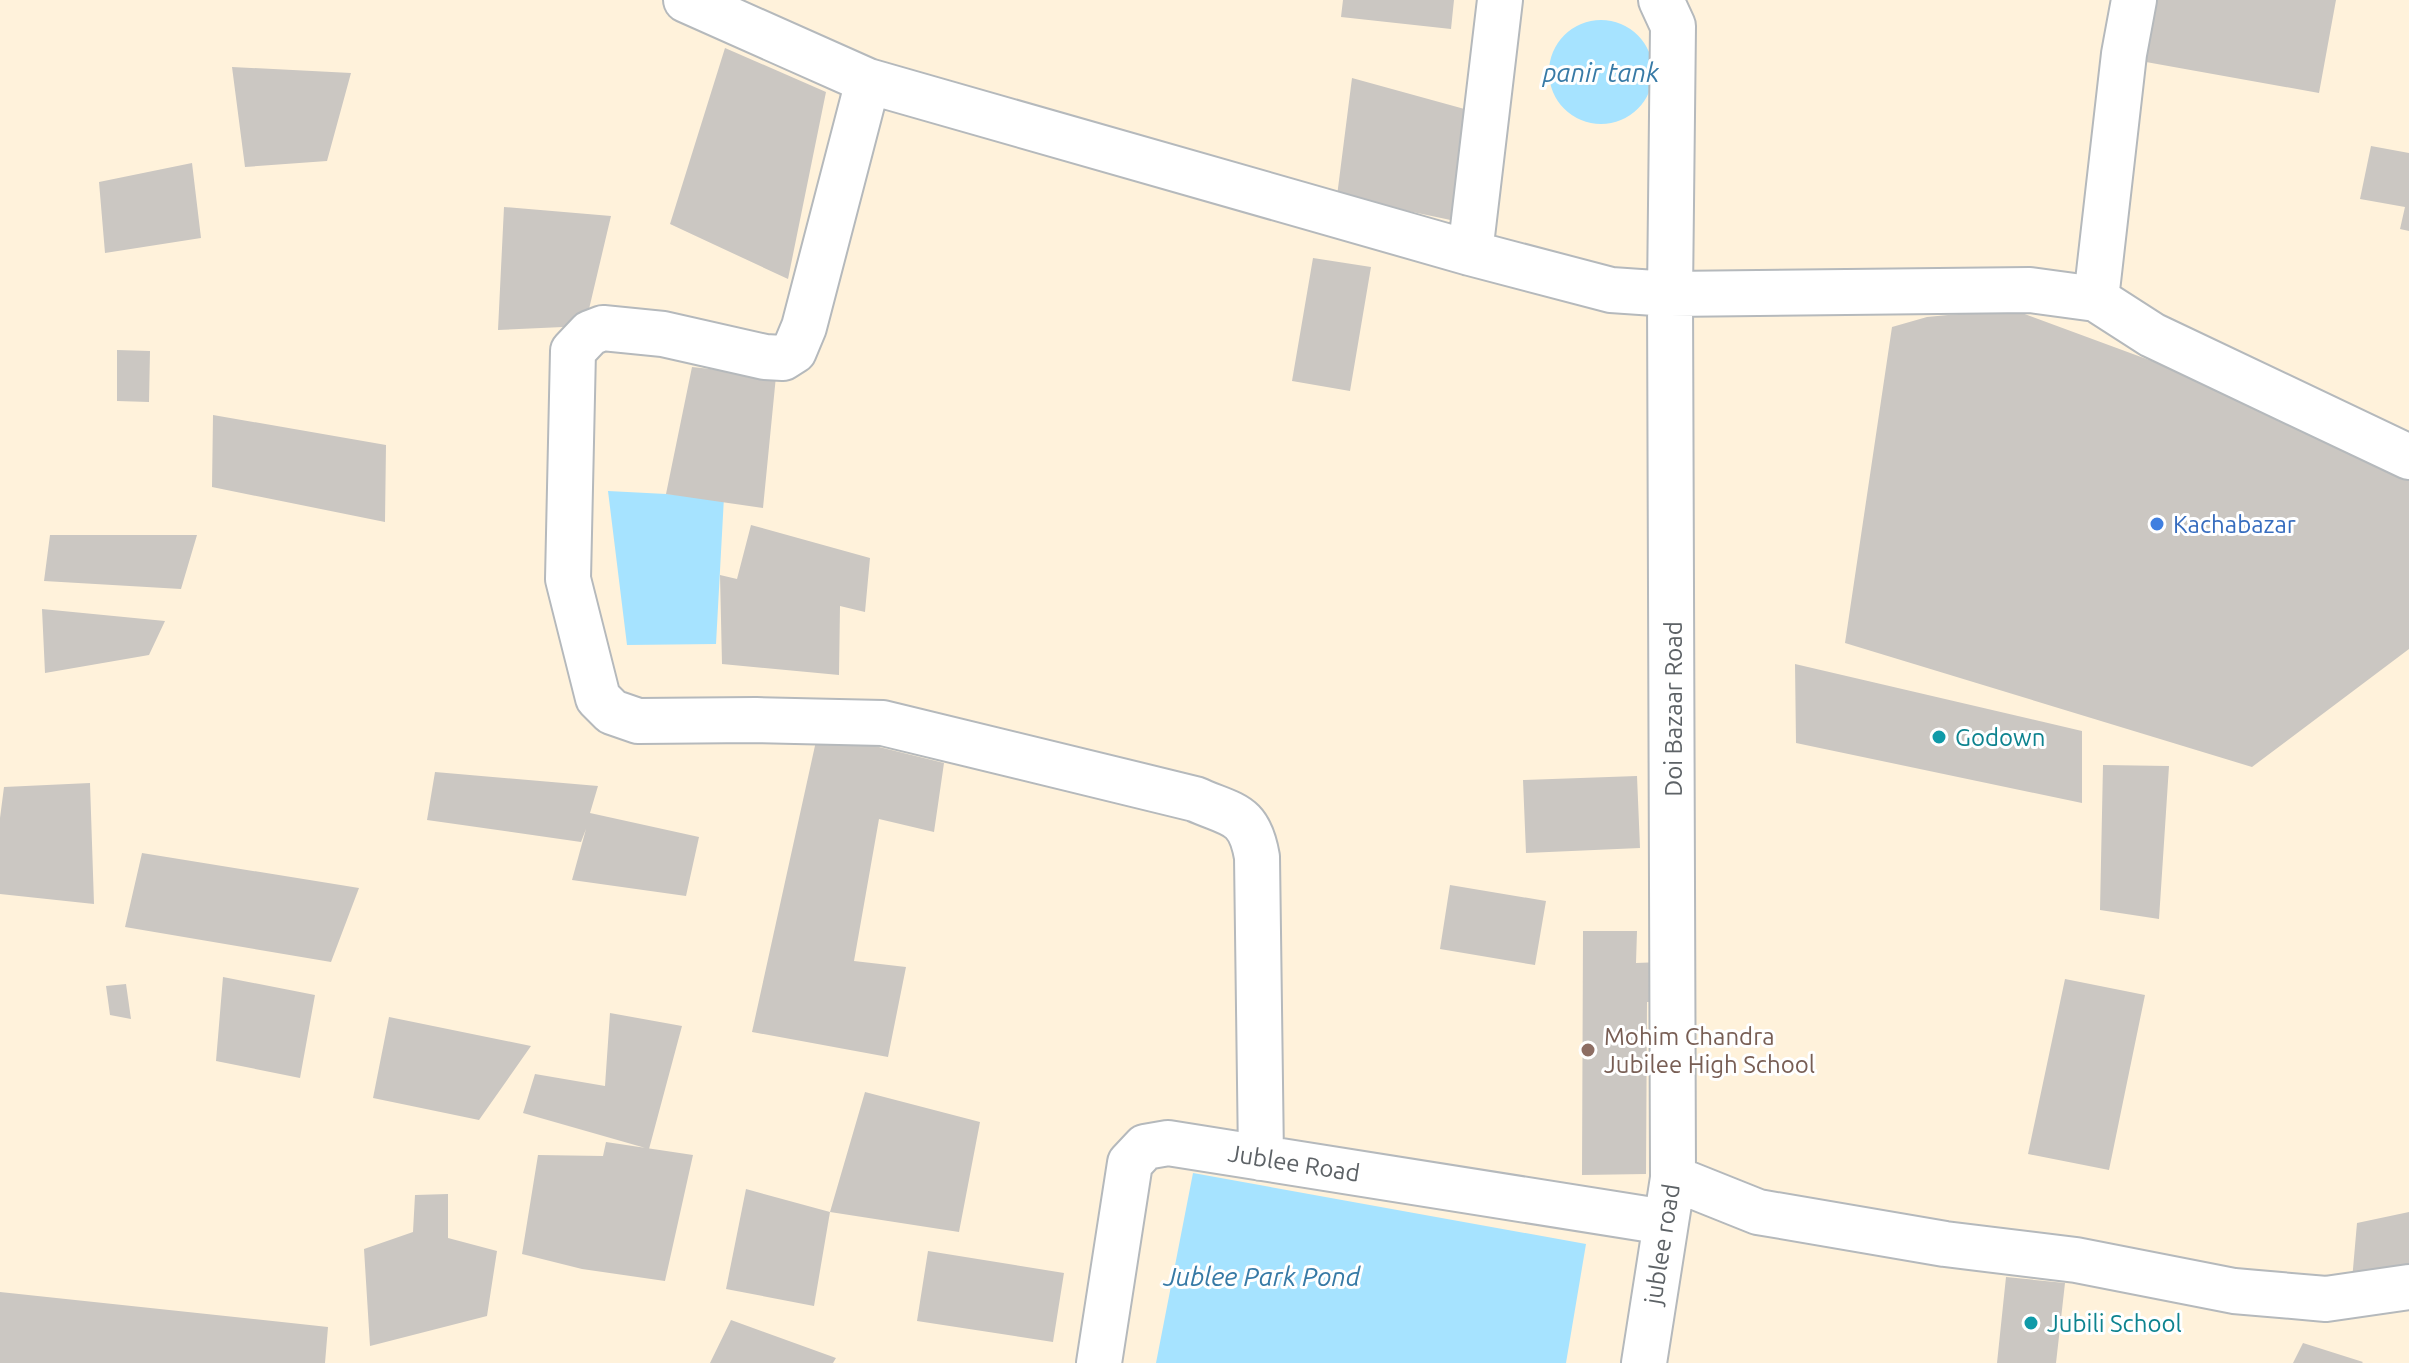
<svg xmlns="http://www.w3.org/2000/svg" width="2409" height="1363" font-family="Ubuntu,sans-serif">
<style>
.commercial{fill:#fff2db}
.water{fill:#a6e3ff}
.building{fill:#cbc7c2}
.lines{fill:none;stroke-linecap:round;stroke-linejoin:round}
.street-casing{stroke:#b5b9bc;stroke-width:48}
.street{stroke:#fff;stroke-width:44}
.shop-dot{fill:#3f7fe0;stroke:#fff;stroke-width:3}
.culture-dot{fill:#0f9aa8;stroke:#fff;stroke-width:3}
.education-dot{fill:#8d6e63;stroke:#fff;stroke-width:3}
.labels{text-anchor:middle;dominant-baseline:central;stroke-width:6;stroke-linejoin:round;paint-order:stroke}
.shop-label{font-size:24px;fill:#366cbe;stroke:#fff;text-anchor:start}
.street-label{font-size:24px;fill:#5d6266;stroke:#fff}
.culture-label{font-size:24px;fill:#0d838f;stroke:#fff;text-anchor:start}
.education-label{font-size:24px;fill:#785e54;stroke:#fff;text-anchor:start}
.water-label{font-size:26px;font-style:italic;fill:#377aa6;stroke:#fff}
</style>
<rect width="100%" height="100%" fill="#f0ece5"/>
<path class="commercial" d="M0,0H2409V1363H0Z"/>
<path class="water" d="M1549 72a52 52 0 1 1 104 0a52 52 0 1 1-104 0Z
M608,491L724,497L716,644L627,645Z
M1193,1173L1586,1244L1566,1363H1156Z"/>
<path class="building" d="M1343,0H1454L1451,29L1341,17Z
M2157,0H2336L2319,93L2146,62Z
M725,48L826,92L788,279L670,224Z
M232,67L351,73L327,161L245,167Z
M1352,78L1479,113L1460,222L1337,196Z
M2371,146L2409,153V231L2400,229L2405,207L2360,199Z
M192,163L201,238L105,253L99,182Z
M504,207L611,216L585,326L498,330Z
M1313,258L1371,267L1350,391L1292,381Z
M2011,309L2198,378L2409,471V649L2252,767L1845,643L1892,327L1927,317Z
M117,350L150,351L149,402L117,401Z
M692,367L776,376L763,508L666,494Z
M213,415L386,445L385,522L212,487Z
M751,525L870,558L865,612L840,606L839,675L722,664L720,575L737,579Z
M50,535H197L181,589L44,581Z
M42,609L165,621L149,655L45,673Z
M1795,664L2082,731V803L1796,743Z
M818,732L944,763L934,832L879,819L854,961L906,967L888,1057L752,1032Z
M2103,765L2169,766L2159,919L2100,910Z
M435,772L598,786L590,813L699,837L686,896L572,880L586,829L581,842L427,820Z
M1637,776L1640,848L1526,853L1523,780Z
M90,783L94,904L0,894V818L4,787Z
M142,853L359,888L331,962L125,927Z
M1450,885L1546,901L1535,965L1440,949Z
M1583,931H1637L1636,963L1662,962L1661,1002H1647L1646,1174L1582,1175Z
M223,977L315,995L300,1078L216,1061Z
M2065,979L2145,995L2109,1170L2028,1154Z
M126,984L131,1019L110,1015L106,986Z
M610,1013L682,1026L649,1149L523,1113L535,1074L605,1086Z
M389,1017L531,1046L479,1120L373,1098Z
M865,1092L980,1122L959,1232L830,1212Z
M606,1142L693,1155L665,1281L582,1269L522,1254L538,1155L603,1156Z
M746,1189L830,1212L814,1306L726,1289Z
M448,1194V1238L497,1251L487,1316L370,1346L364,1249L413,1232L415,1195Z
M2409,1212V1271L2351,1292L2357,1223Z
M928,1251L1064,1273L1053,1342L917,1321Z
M2006,1277L2065,1283L2056,1363H1997Z
M0,1292L328,1327L325,1363H0Z
M731,1320L836,1358L833,1363H710Z
M2303,1343L2363,1362L2362,1363H2293Z"/>
<g class="lines">
<g class="street-casing">
<path id="street" d="M686,0L868,81L1470,253L1611,290L1670,294L2030,290L2096,299L2152,335L2409,457
M868,81L804,327L794,351L783,358L765,357L663,334L603,328L590,333L573,351L568,579L598,698L612,712L638,721L756,720L883,723L1195,799C1233,816 1249,812 1257,857L1261,1158
M1470,253L1500,0
M2096,299L2124,54L2134,0
M1673,1178L1758,1212L1945,1244L2076,1260L2234,1291L2326,1299L2409,1287
M1099,1363L1130,1163L1145,1147L1168,1143L1665,1222
M1644,1363L1673,1178L1670,294L1673,26L1661,0"/>
</g>
<use href="#street" class="street"/>
</g>
<circle class="shop-dot" cx="2157" cy="524" r="8"/>
<g class="culture-dot">
<circle cx="1939" cy="737" r="8"/>
<circle cx="2031" cy="1323" r="8"/>
</g>
<circle class="education-dot" cx="1588" cy="1050" r="8"/>
<g class="labels">
<g class="shop-label">
<text x="2173" y="524">Kachabazar</text>
</g>
<g class="street-label">
<text transform="translate(1673 709) rotate(-90)">Doi Bazaar Road</text>
<text transform="translate(1294 1163) rotate(9)">Jublee Road</text>
<text transform="translate(1662 1244) rotate(-81)">jublee road</text>
</g>
<g class="culture-label">
<text x="1955" y="737">Godown</text>
<text x="2047" y="1323">Jubili School</text>
</g>
<g class="education-label">
<text x="1604" y="1036">Mohim Chandra<tspan x="1604" dy="28">Jubilee High School</tspan></text>
</g>
<g class="water-label">
<text x="1601" y="72">panir tank</text>
<text x="1262" y="1276">Jublee Park Pond</text>
</g>
</g>
</svg>
